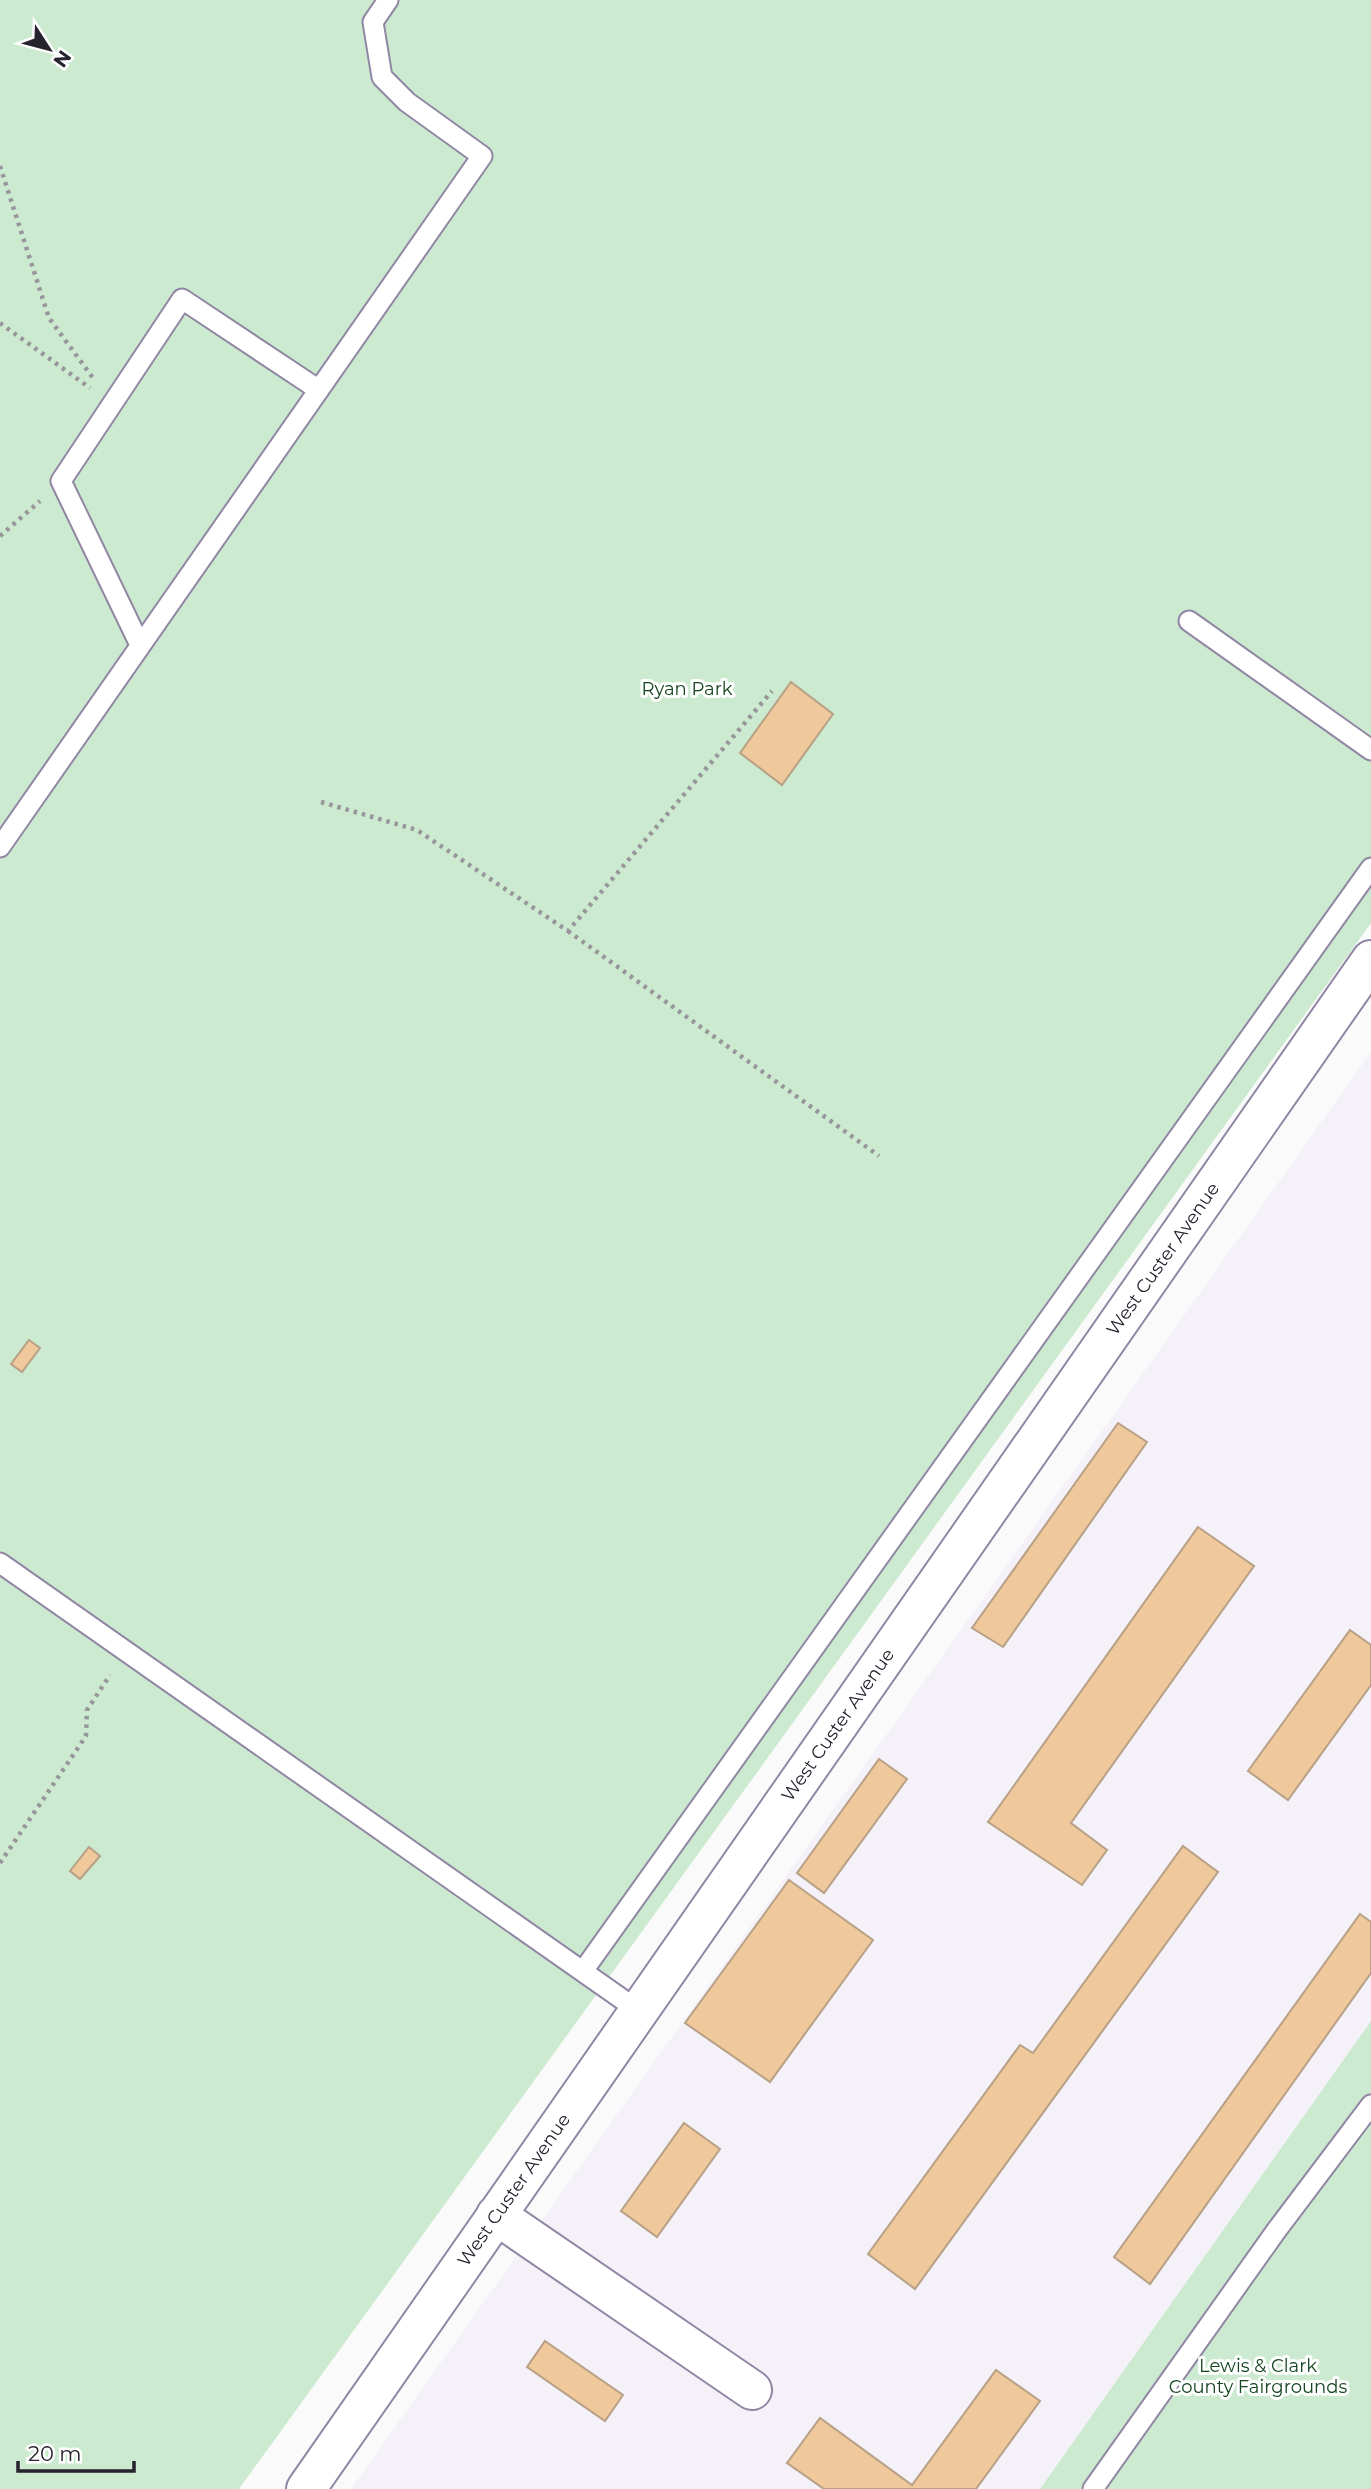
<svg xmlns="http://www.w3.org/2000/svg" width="1371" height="2489" font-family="Montserrat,sans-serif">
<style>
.built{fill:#f4f1f9}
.green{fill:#cceacf}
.building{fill:#efc89b;stroke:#b7a086;stroke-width:2}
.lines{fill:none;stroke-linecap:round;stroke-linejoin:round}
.lane-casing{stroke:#9187a4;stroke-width:23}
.street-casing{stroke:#9187a4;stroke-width:42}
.path{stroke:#97969b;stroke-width:4.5;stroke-dasharray:3.5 5;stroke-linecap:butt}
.lane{stroke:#fff;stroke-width:19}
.street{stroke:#fff;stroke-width:38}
.labels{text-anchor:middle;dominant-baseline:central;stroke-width:6;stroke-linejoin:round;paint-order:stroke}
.park-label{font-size:18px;fill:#14451f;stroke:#fff}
.street-label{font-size:18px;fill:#26222e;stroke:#fff}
</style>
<rect width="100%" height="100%" fill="#fafafa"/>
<path class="built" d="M1371,1052V2021L1040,2489H351Z"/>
<path class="green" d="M0,0H1371V923L239,2489H0Z
M1371,2021V2489H1040Z"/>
<path class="building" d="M791,682L833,714L782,785L740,753Z
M29,1340L40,1348L22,1372L11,1364Z
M1118,1423L1147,1442L1003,1647L972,1628Z
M1198,1527L1254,1566L1071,1823L1107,1850L1082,1885L988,1822Z
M1350,1630L1371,1645V1685L1288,1800L1248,1771Z
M879,1759L907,1779L824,1893L797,1873Z
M1183,1846L1218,1872L915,2289L868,2254L1020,2045L1033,2053Z
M89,1847L100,1856L80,1879L70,1871Z
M789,1880L873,1940L770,2082L685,2023Z
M1360,1914L1371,1922V1973L1150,2284L1114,2257Z
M684,2123L720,2149L657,2237L621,2211Z
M545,2341L623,2395L605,2421L527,2367Z
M996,2370L1040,2401L976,2489H824L787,2463L820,2418L912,2485Z"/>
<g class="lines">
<g class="lane-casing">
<path id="lane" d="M1189,621L1371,750
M140,645L61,481L182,299L319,390
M0,847L482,156L407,102L382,77L373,22L388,0
M0,1563L639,2011
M583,1971L1371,868
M1093,2489L1276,2231L1371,2105"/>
</g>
<g class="street-casing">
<path id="street" d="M496,2215L752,2390
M306,2489L1371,960"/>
</g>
<path class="path" d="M0,166L49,318L93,378
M0,323L90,388
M0,536L40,501
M321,802L417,830L568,931L772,691
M568,931L879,1156
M0,1863L86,1736L87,1710L110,1675"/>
<use href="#lane" class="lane"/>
<use href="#street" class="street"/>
</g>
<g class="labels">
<g class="park-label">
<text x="687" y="689">Ryan Park</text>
<text x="1258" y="2366">Lewis &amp; Clark<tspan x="1258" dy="21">County Fairgrounds</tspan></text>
</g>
<g class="street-label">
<text transform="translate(1163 1259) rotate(-55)">West Custer Avenue</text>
<text transform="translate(838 1725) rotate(-55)">West Custer Avenue</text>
<text transform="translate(514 2190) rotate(-55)">West Custer Avenue</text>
</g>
</g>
<g transform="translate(49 49) rotate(126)" stroke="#ffffff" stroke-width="5" paint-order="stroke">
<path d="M0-5L12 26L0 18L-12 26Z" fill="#26222e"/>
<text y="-10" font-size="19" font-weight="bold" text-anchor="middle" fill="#26222e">N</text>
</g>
<path d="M18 2461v10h116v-10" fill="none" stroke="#26222e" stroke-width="3.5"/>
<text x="28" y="2461" font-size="21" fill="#26222e" stroke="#ffffff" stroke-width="5" paint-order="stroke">20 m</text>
</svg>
